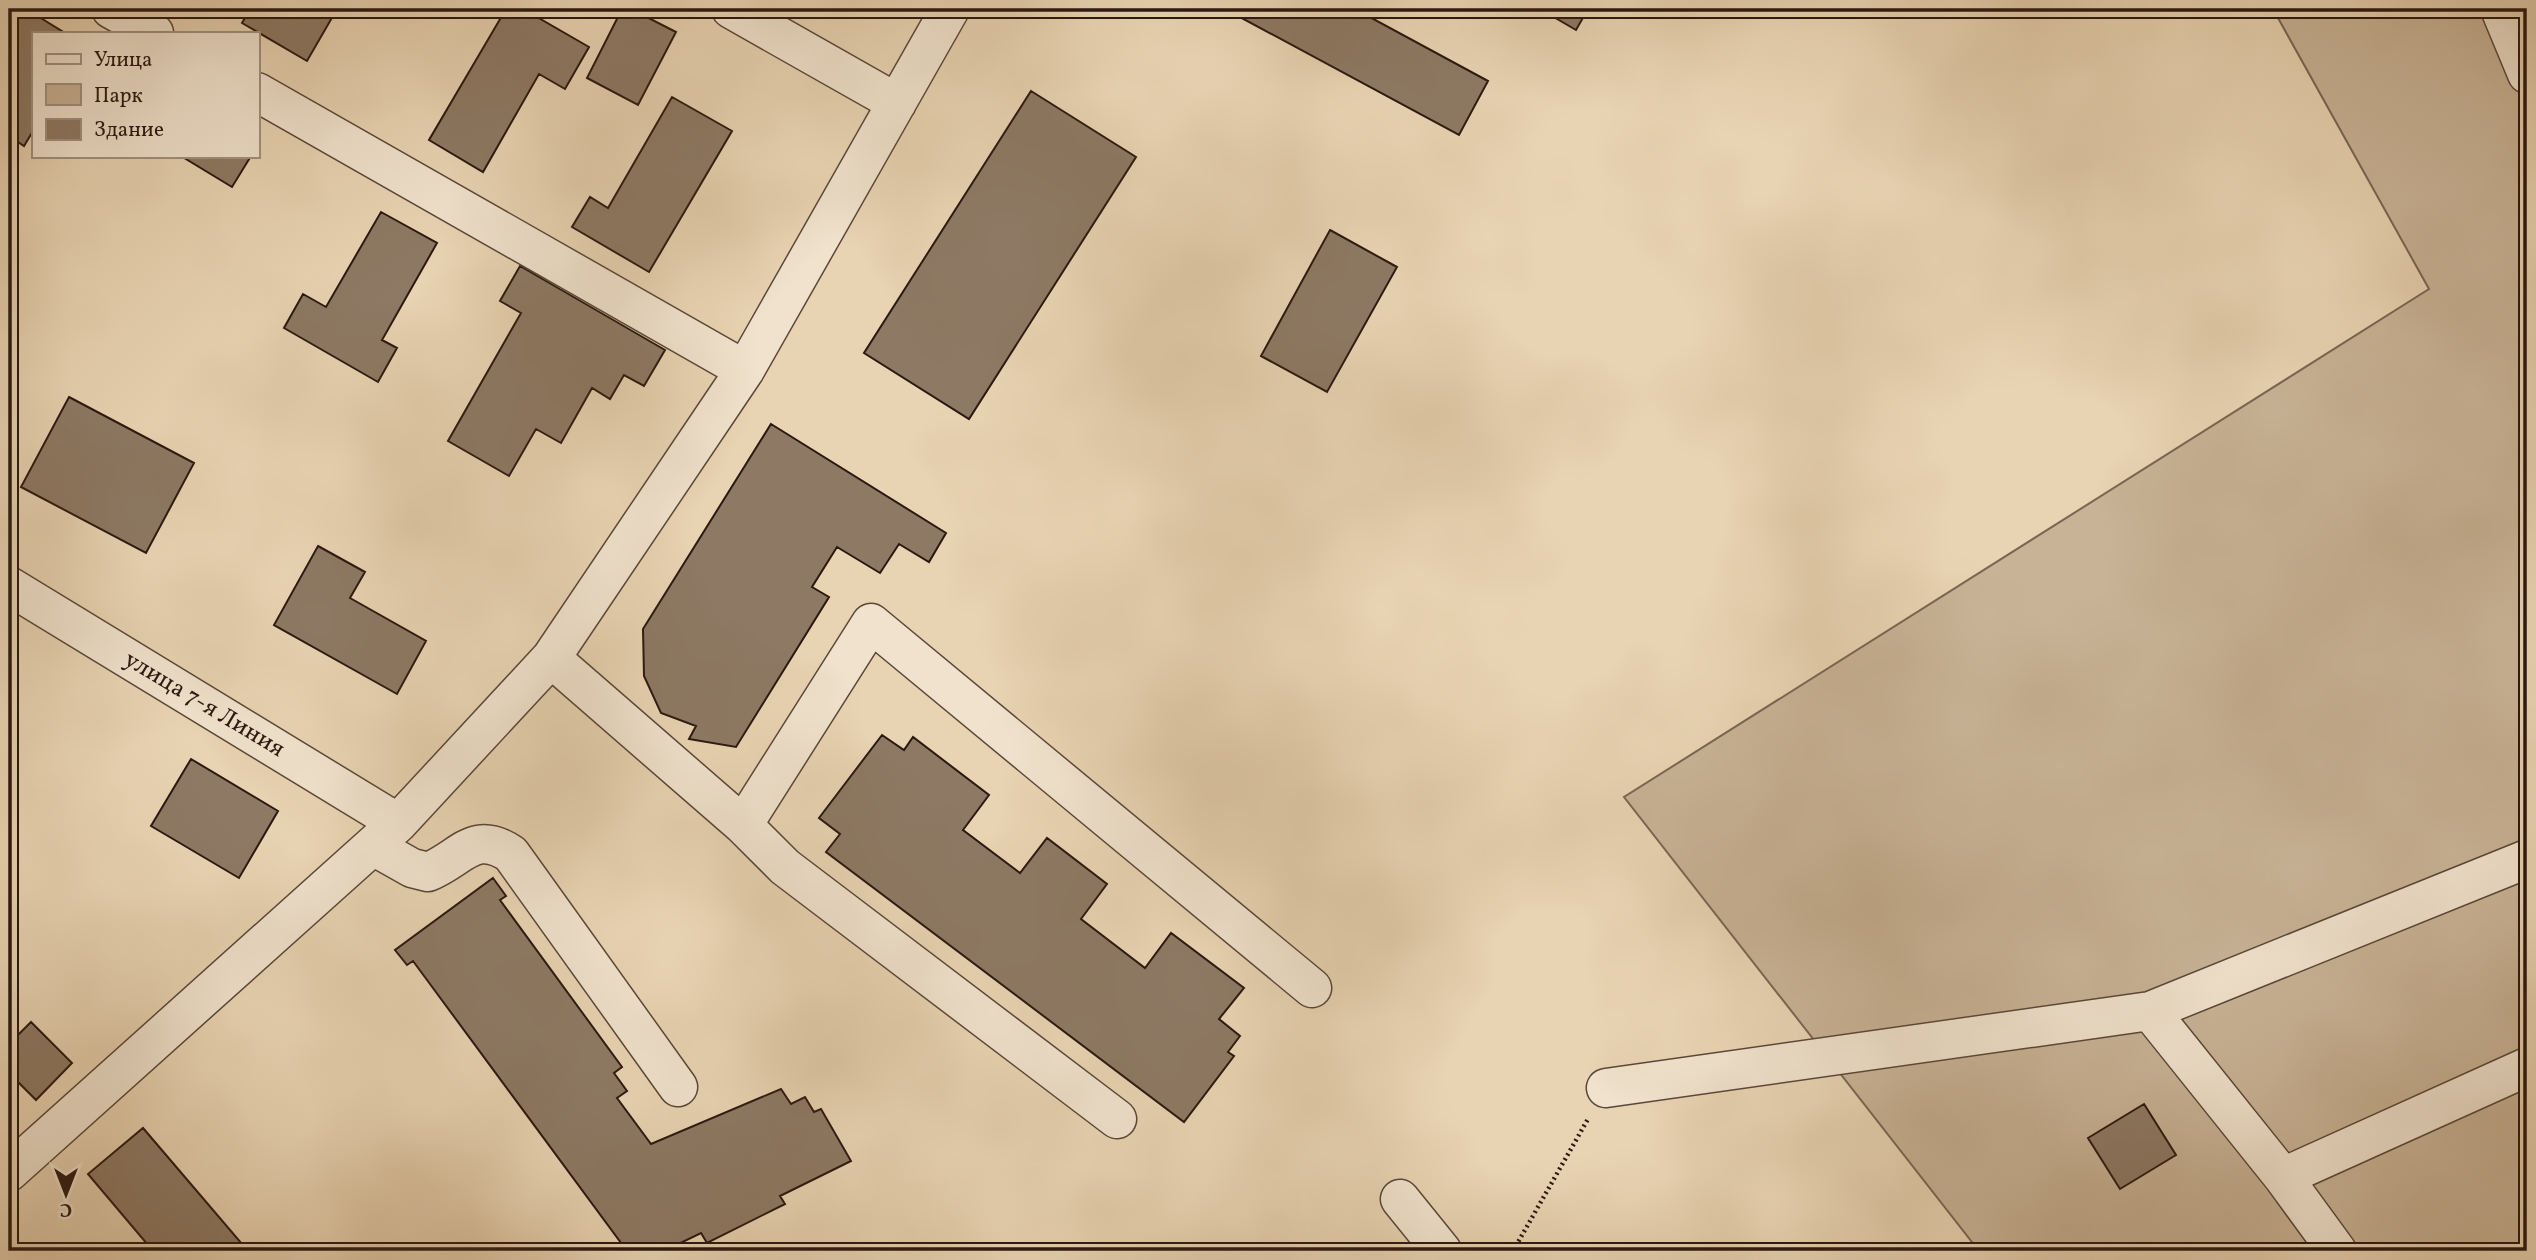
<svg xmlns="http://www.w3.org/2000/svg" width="2536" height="1260" font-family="Vollkorn,serif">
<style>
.green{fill:#c8b396;stroke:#7a6653;stroke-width:2}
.building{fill:#8d7964;stroke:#2b1810;stroke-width:2}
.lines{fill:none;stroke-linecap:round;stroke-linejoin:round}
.minor-casing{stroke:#5a4738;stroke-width:41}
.path{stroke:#2b1810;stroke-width:4.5;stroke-dasharray:2 3.5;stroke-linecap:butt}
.minor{stroke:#f0e2cd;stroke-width:38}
.labels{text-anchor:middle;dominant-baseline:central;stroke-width:6;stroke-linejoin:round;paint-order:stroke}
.street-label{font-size:24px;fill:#2b1810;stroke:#f0e2cd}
</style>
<rect width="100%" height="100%" fill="#e8d3b2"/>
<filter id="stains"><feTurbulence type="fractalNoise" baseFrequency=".00286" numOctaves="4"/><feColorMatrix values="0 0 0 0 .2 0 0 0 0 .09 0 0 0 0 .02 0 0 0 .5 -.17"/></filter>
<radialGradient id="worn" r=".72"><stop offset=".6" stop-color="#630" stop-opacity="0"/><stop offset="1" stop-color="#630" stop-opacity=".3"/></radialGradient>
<path class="green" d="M2273,9H2527V1251H1979L1624,797L2429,289Z"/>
<path class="building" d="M9,9H26L65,33H33V131L24,146L9,136V52L14,44L9,41Z
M250,9H337L307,61L242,23Z
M506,9H523L589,47L565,89L539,74L483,172L429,140Z
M622,9H631L676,32L638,105L587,78Z
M1225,9H1355L1488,81L1459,135Z
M1540,9H1588L1576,30Z
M1031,91L1136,157L969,419L864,353Z
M672,97L732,131L649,272L572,227L590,197L608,208Z
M181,156H251L232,187Z
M381,212L437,243L382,340L397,348L378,382L284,328L303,294L326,307Z
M1330,230L1397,267L1327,392L1261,356Z
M520,266L665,350L644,386L624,375L610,399L592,388L561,443L536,429L509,476L448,441L521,313L500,301Z
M69,397L194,463L146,553L21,487Z
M771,424L946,533L929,562L899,544L880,573L837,547L812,587L829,597L736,747L689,739L696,726L661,713L644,676L643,629Z
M318,546L365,572L350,598L426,641L397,694L274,625Z
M882,735L904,750L913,737L989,795L963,830L1020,873L1047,838L1107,884L1081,919L1145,968L1171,933L1244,988L1219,1019L1240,1036L1228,1052L1234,1056L1184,1122L826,852L840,834L819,818Z
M191,759L278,811L239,878L151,826Z
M493,878L506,896L500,900L622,1067L614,1073L627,1091L617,1098L651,1144L781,1089L791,1104L805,1097L814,1112L821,1109L851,1161L780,1196L785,1204L707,1243L701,1233L664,1251H627L413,961L407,965L395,950Z
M31,1022L72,1063L36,1100L9,1073V1039L11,1042Z
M2144,1104L2176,1155L2120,1189L2088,1138Z
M143,1128L248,1251H153L88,1174Z"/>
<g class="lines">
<g class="minor-casing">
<path id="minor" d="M111,9L154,33
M731,9L897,103
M2500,9L2527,74
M257,92L745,370
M9,586L398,823
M551,658L743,825L785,867L1117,1119
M743,825L871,623L1312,988
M373,846L412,868L428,872C462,858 474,829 511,854L678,1087
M2150,1011L2527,859
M1606,1088L2150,1011L2283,1177L2527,1067
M9,1172L398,823L551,658L745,370L950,9
M2283,1177L2337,1251
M1400,1199L1442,1251"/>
</g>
<path class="path" d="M1513,1251L1588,1119"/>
<use href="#minor" class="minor"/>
</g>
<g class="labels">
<g class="street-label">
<text transform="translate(204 705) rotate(31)">улица 7-я Линия</text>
</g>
</g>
<rect width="2536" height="1260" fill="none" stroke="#e8d3b2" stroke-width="35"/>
<rect x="10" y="10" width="2515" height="1239" fill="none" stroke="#2b1810" stroke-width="3.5"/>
<rect x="18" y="18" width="2501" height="1225" fill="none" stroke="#2b1810" stroke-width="2"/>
<rect x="32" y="32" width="228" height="126" fill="#f0e2cd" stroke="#a19181" stroke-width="2"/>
<rect x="46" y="54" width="35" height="10" fill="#f0e2cd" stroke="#a19181" stroke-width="2"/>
<text x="94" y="66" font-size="21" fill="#2b1810">Улица</text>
<rect x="46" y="84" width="35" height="21" fill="#c8b396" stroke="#a19181" stroke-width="2"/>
<text x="94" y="102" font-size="21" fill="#2b1810">Парк</text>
<rect x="46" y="119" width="35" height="21" fill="#8d7964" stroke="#a19181" stroke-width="2"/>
<text x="94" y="136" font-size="21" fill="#2b1810">Здание</text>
<g transform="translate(66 1194) rotate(180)" stroke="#f0e2cd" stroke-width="5" paint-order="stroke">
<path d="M0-5L12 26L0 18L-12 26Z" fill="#2b1810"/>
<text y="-10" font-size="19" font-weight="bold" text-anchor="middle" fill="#2b1810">С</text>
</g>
<rect width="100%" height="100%" filter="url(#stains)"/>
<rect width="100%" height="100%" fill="url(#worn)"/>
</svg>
